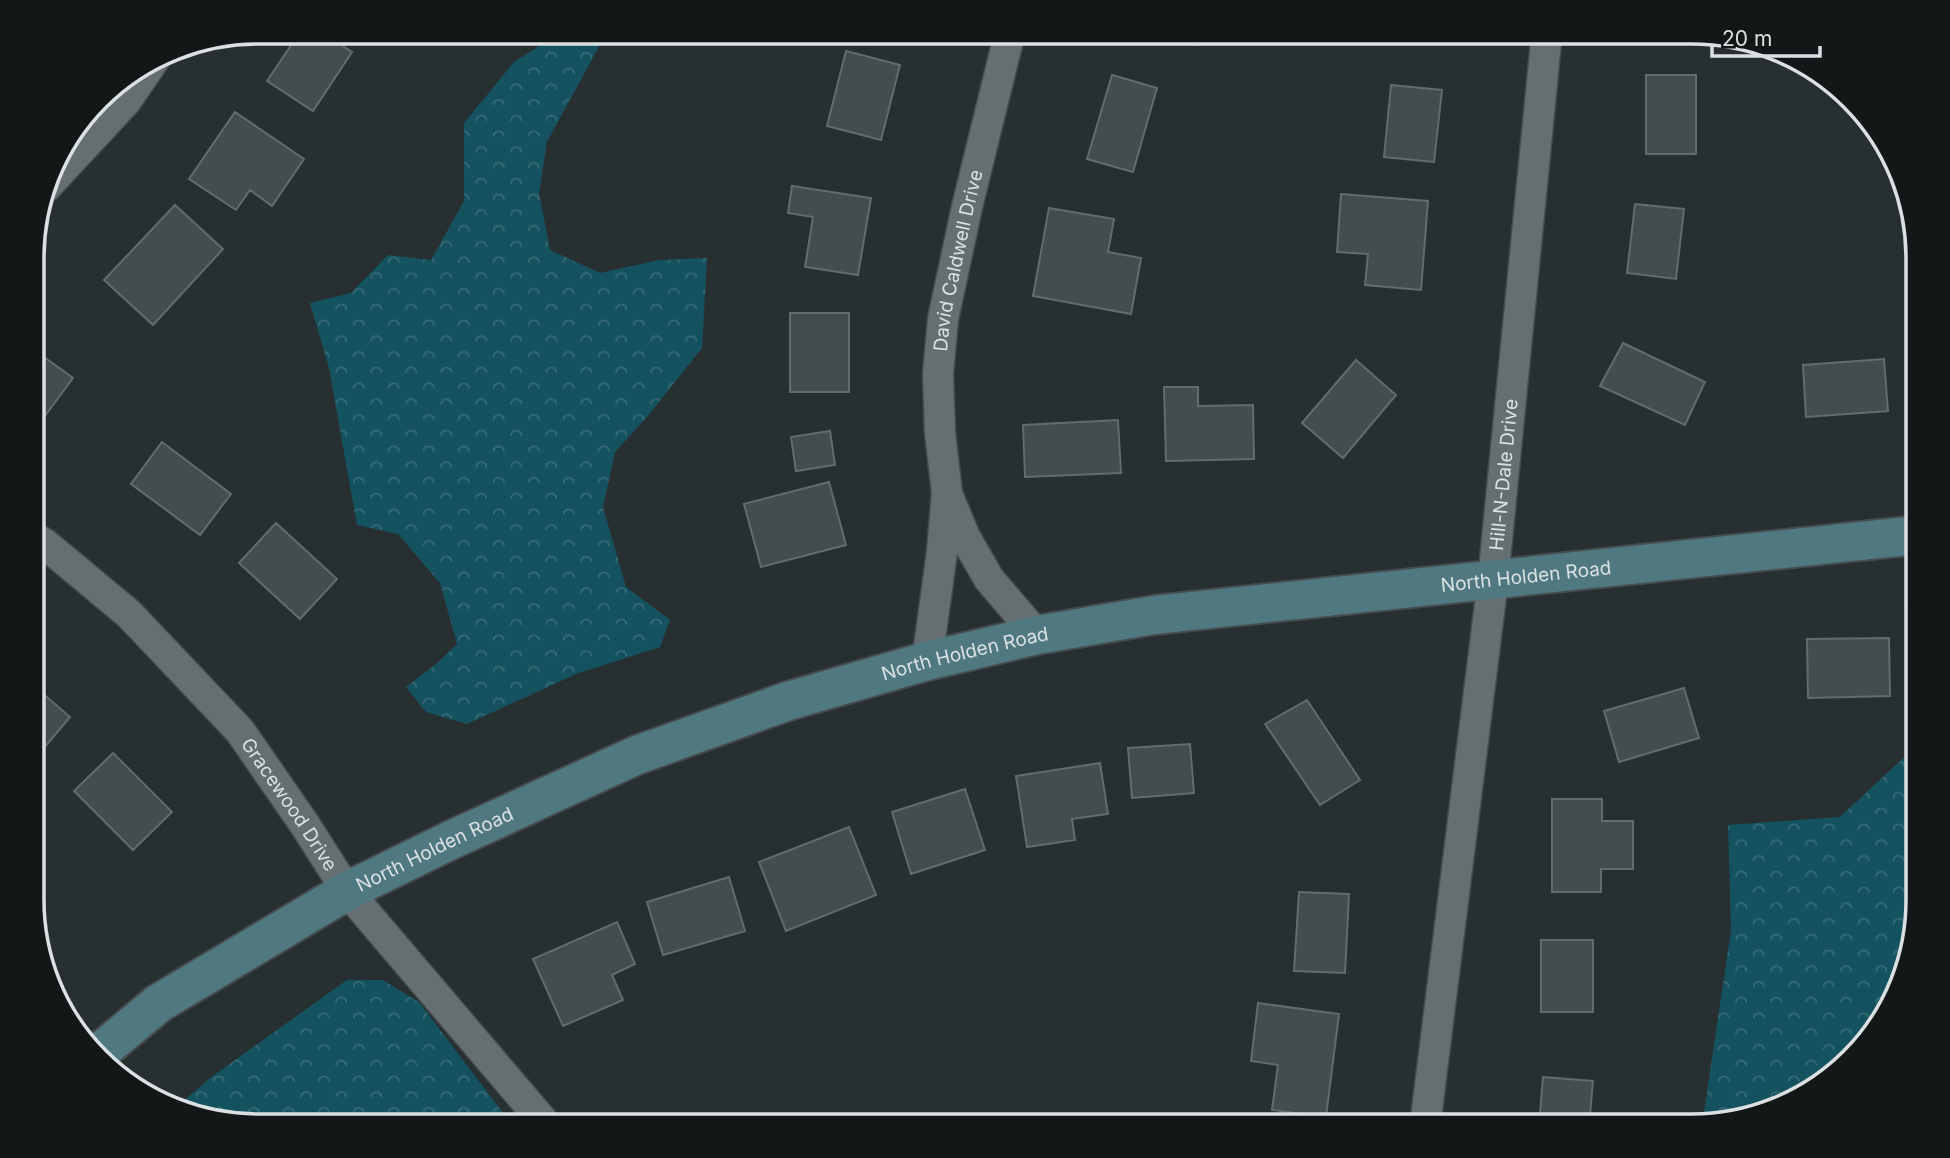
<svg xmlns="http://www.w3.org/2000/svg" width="1950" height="1158" font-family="Inter,sans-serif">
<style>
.forest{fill:url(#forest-crowns)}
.building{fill:#444c4e;stroke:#626b6d;stroke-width:2}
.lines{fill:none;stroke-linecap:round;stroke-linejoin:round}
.minor-casing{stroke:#454b4d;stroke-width:33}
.secondary-casing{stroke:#454b4d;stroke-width:42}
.minor{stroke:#656e70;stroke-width:30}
.secondary{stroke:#507880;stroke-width:38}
.labels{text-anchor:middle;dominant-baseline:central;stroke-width:5;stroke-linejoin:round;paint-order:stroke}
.street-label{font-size:19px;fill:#dbe0e2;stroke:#131717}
.rim{fill:none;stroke:#dbe0e2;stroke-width:3.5}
</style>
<defs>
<pattern id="forest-crowns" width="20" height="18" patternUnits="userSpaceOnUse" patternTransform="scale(1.75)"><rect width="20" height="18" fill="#15525f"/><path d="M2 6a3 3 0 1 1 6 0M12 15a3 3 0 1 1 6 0" fill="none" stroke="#366b76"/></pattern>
</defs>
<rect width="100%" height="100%" fill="#272f31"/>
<path class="forest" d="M561,32H607L547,142L539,193L550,250L600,273L659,260L707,258L702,348L647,417L615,452L603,507L626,587L670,620L660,647L576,674L467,724L426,712L406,687L436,664L457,644L440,583L398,534L357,525L329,368L310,303L351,293L388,255L431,260L464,201V123L514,62Z
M1918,600V915L1888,1014L1806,1096L1702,1126L1731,930L1728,825L1840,817L1915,747L1904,601Z
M347,980H383L419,1002L513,1126H257L179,1105L210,1078Z"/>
<path class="building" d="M300,32H321L352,52L313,111L267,81Z
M1141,32H1199L1195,45Z
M846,51L900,65L881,140L827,126Z
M1112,75L1157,88L1133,172L1087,159Z
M1646,75H1696V154H1646Z
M1391,85L1442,90L1434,162L1384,157Z
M235,112L304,159L272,206L250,190L236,210L189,179Z
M792,186L871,198L858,275L805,267L813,217L788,213Z
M1341,194L1428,201L1421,290L1365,285L1368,254L1337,252Z
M1635,204L1684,209L1676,279L1627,273Z
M175,205L223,249L153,325L104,280Z
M1049,208L1114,219L1108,252L1141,258L1131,314L1033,296Z
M790,313H849V392H790Z
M1623,343L1705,382L1685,425L1600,386Z
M33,349L73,378L42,420L33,414Z
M1884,359L1888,411L1806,417L1803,365Z
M1356,360L1396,395L1343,458L1302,423Z
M1164,387H1198V406L1253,405L1254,459L1166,461Z
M1118,420L1121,473L1025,477L1023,425Z
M830,431L835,465L796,471L791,437Z
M162,442L231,494L200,535L131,484Z
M829,482L846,545L761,567L744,504Z
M276,523L337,579L300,619L239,563Z
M1889,638L1890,696L1808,698L1807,639Z
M33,685L70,717L33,761Z
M1684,688L1699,738L1619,762L1604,711Z
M1307,700L1360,780L1320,805L1265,724Z
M1190,744L1194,793L1132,798L1128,748Z
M113,753L172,812L133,850L74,791Z
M1100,763L1108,814L1072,819L1075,840L1027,847L1016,776Z
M965,789L985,850L911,874L892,812Z
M1552,799H1602V821H1633V869H1601V892H1552Z
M849,827L876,895L786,931L759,862Z
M729,877L745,931L663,955L647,902Z
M1299,892L1349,894L1345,973L1294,971Z
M617,922L635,964L612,975L623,1000L563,1026L533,959Z
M1541,940H1593V1012H1541Z
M1258,1003L1339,1014L1326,1117L1272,1110L1278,1065L1251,1061Z
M1543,1077L1593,1081L1589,1126H1539Z"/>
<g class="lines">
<g class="minor-casing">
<g id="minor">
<path d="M46,187L126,101L154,60"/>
<path d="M948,496L965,537L989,579L1037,635"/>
<path id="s1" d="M33,537L45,544L129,614L240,731L305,825L347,891L547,1126"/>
<path id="s2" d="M927,661L942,552L947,493L940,433L938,374L943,319L967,207L1010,32"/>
<path id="s3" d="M1425,1126L1493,580L1547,32"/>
</g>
</g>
<g class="secondary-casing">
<g id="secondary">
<path id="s4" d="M99,1053L159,1003L347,891L451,840L637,755L788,701L927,661L1037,635L1154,615L1918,535"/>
</g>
</g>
<use href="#minor" class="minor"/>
<use href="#secondary" class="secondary"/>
</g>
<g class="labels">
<g class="street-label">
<text stroke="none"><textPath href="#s2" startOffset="404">David Caldwell Drive</textPath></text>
<text stroke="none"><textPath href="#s3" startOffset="656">Hill-N-Dale Drive</textPath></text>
<text stroke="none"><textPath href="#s4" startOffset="1528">North Holden Road</textPath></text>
<text stroke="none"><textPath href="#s4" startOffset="961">North Holden Road</textPath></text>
<text stroke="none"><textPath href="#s1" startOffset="373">Gracewood Drive</textPath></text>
<text stroke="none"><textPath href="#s4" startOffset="394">North Holden Road</textPath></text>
</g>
</g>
<path d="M0 0H1950V1158H0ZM258 44H1692A214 214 0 0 1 1906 258V900A214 214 0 0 1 1692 1114H258A214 214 0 0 1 44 900V258A214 214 0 0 1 258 44Z" fill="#131717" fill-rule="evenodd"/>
<path class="rim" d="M258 44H1692A214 214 0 0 1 1906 258V900A214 214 0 0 1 1692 1114H258A214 214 0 0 1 44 900V258A214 214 0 0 1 258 44Z"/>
<path d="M1712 46v10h108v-10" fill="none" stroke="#dbe0e2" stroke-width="3.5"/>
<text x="1722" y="46" font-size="21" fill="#dbe0e2" stroke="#131717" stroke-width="5" paint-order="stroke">20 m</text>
</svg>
